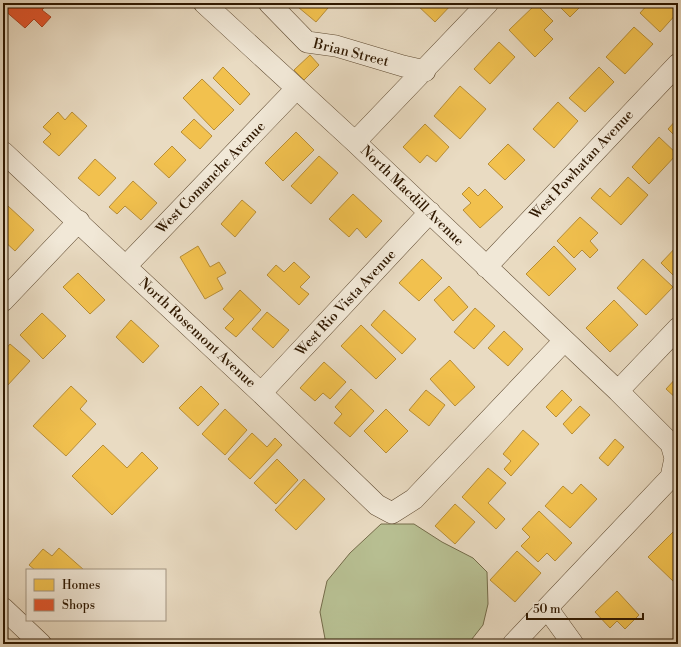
<svg xmlns="http://www.w3.org/2000/svg" width="681" height="647" font-family="'Libre Bodoni',serif">
<style>
.green{fill:#b8c093;stroke:#746c4a}
.homes{fill:#f2c14e;stroke:#b88e37}
.shops{fill:#e4572e;stroke:#ae4420}
.lines{fill:none;stroke-linecap:round;stroke-linejoin:round}
.minor-casing{stroke:#5e4930;stroke-width:22}
.minor{stroke:#f1e8d7;stroke-width:21}
.labels{text-anchor:middle;dominant-baseline:central;stroke-width:4;stroke-linejoin:round;paint-order:stroke}
.street-label{font-size:14px;fill:#2f1800;stroke:#f1e8d7}
</style>
<rect width="100%" height="100%" fill="#e9dbc2"/>
<filter id="stains"><feTurbulence type="fractalNoise" baseFrequency=".005" numOctaves="4"/><feColorMatrix values="0 0 0 0 .2 0 0 0 0 .09 0 0 0 0 .02 0 0 0 .5 -.17"/></filter>
<radialGradient id="worn" r=".72"><stop offset=".6" stop-color="#630" stop-opacity="0"/><stop offset="1" stop-color="#630" stop-opacity=".3"/></radialGradient>
<path class="green" d="M381,524H414L442,542L473,558L487,572L488,604L483,625L468,644H326L320,612L327,581L350,553Z"/>
<path class="homes" d="M301,3H323L328,8L316,22L298,7Z
M415,3H453L435,22Z
M556,3H584L570,17Z
M649,3H678V12L660,32L640,13Z
M536,4L553,21L544,30L553,39L535,57L509,30Z
M634,27L653,44L625,74L606,57Z
M499,42L515,57L490,84L474,69Z
M310,55L319,65L304,80L294,70Z
M223,67L250,94L240,105L213,78Z
M599,67L614,82L585,112L569,98Z
M202,79L234,110L214,130L183,98Z
M460,86L486,109L460,139L434,116Z
M558,102L578,121L554,148L533,129Z
M58,112L65,120L72,112L87,126L59,156L43,142L51,134L43,127Z
M678,118V139L668,129Z
M194,119L212,136L200,149L181,132Z
M425,124L449,147L436,162L427,155L420,163L403,147Z
M296,132L314,150L283,181L265,163Z
M659,137L677,154L649,184L632,167Z
M508,144L525,160L505,180L488,164Z
M172,146L186,160L169,178L154,164Z
M319,156L338,173L311,204L291,186Z
M95,159L116,178L99,196L78,178Z
M628,177L648,195L621,225L591,198L600,188L610,197Z
M133,181L157,203L141,220L125,206L117,214L109,207Z
M469,187L478,196L485,189L503,207L480,228L463,210L471,203L462,194Z
M353,194L382,221L366,238L357,228L349,237L329,219Z
M242,200L256,212L235,237L221,224Z
M8,206L34,230L15,251L3,240V211Z
M580,217L598,233L590,241L598,250L590,258L582,250L574,258L557,241Z
M678,245V280L661,263Z
M198,246L210,267L219,262L226,273L217,278L223,289L205,299L180,257Z
M554,246L576,269L549,296L526,274Z
M422,259L442,278L419,301L399,283Z
M643,259L673,287L646,315L617,288Z
M294,262L310,277L300,287L309,294L299,305L267,275L276,265L284,272Z
M78,273L105,300L90,314L63,287Z
M449,286L468,307L453,321L434,300Z
M240,290L261,310L236,337L225,328L234,319L223,309Z
M614,300L638,325L610,352L586,328Z
M475,308L495,326L474,349L454,332Z
M384,310L416,339L402,354L371,325Z
M267,312L289,330L273,348L252,329Z
M42,313L66,336L43,359L20,335Z
M131,320L159,346L143,363L116,337Z
M361,325L396,359L376,379L341,346Z
M504,331L523,349L508,366L488,348Z
M10,344L30,361L7,386L3,382V352Z
M450,360L475,387L455,406L430,379Z
M324,362L346,382L330,399L323,393L315,401L300,388Z
M678,376V400L666,389Z
M71,386L87,401L80,409L96,424L66,456L33,426Z
M201,386L219,404L198,426L179,408Z
M351,389L374,411L350,437L334,423L342,414L335,407Z
M426,390L445,405L429,426L409,410Z
M562,390L572,400L556,417L546,407Z
M580,406L590,415L572,434L563,424Z
M225,409L247,430L225,455L202,434Z
M386,409L408,431L386,453L364,431Z
M523,430L539,444L511,476L504,469L511,461L503,454Z
M252,433L267,447L275,438L282,445L250,479L228,459Z
M615,439L624,447L608,466L599,458Z
M103,445L127,468L142,452L158,468L112,515L72,476Z
M277,459L298,480L276,504L254,483Z
M488,468L506,483L488,503L505,519L496,529L462,497Z
M304,479L325,499L296,530L275,510Z
M581,484L597,499L570,528L545,506L563,486L572,494Z
M455,504L475,522L455,544L435,526Z
M539,511L572,543L555,561L547,553L538,562L521,546L530,537L522,529Z
M678,527V578L674,582L648,557Z
M59,548L84,570H35L29,565L43,549L52,556Z
M517,551L541,573L515,602L490,580Z
M617,591L639,615L625,629L617,621L610,628L595,612Z"/>
<path class="shops" d="M3,3H48L42,10L51,17L42,27L34,19L25,28L3,9Z"/>
<g class="lines">
<g class="minor-casing">
<path id="minor" d="M204,3L355,142L618,391L671,444L675,458L671,477L513,644
M269,3L307,42L336,46L403,66L425,71
M355,142L488,3
M3,152L261,393L377,505L392,513L414,499L564,341
M126,266L296,89
M486,267L678,64
M3,301L79,221
M618,391L678,328
M261,393L430,212
M3,608L41,644
M547,608L573,644"/>
</g>
<use href="#minor" class="minor"/>
</g>
<g class="labels">
<g class="street-label">
<text transform="translate(351 53) rotate(14)">Brian Street</text>
<text transform="translate(582 165) rotate(-47)">West Powhatan Avenue</text>
<text transform="translate(211 178) rotate(-46)">West Comanche Avenue</text>
<text transform="translate(412 196) rotate(44)">North Macdill Avenue</text>
<text transform="translate(346 303) rotate(-47)">West Rio Vista Avenue</text>
<text transform="translate(197 333) rotate(43)">North Rosemont Avenue</text>
</g>
</g>
<rect width="681" height="647" fill="none" stroke="#e9dbc2" stroke-width="16"/>
<rect x="4" y="4" width="673" height="639" fill="none" stroke="#2f1800" stroke-width="2"/>
<rect x="8" y="8" width="665" height="631" fill="none" stroke="#2f1800"/>
<rect x="26" y="569" width="140" height="52" fill="#f1e8d7" stroke="#a39581"/>
<rect x="34" y="579" width="20" height="12" fill="#f2c14e" stroke="#a39581"/>
<text x="62" y="589" font-size="12" fill="#2f1800">Homes</text>
<rect x="34" y="599" width="20" height="12" fill="#e4572e" stroke="#a39581"/>
<text x="62" y="609" font-size="12" fill="#2f1800">Shops</text>
<path d="M527 613v6h116v-6" fill="none" stroke="#2f1800" stroke-width="2"/>
<text x="533" y="613" font-size="12" fill="#2f1800" stroke="#f1e8d7" stroke-width="3" paint-order="stroke">50 m</text>
<rect width="100%" height="100%" filter="url(#stains)"/>
<rect width="100%" height="100%" fill="url(#worn)"/>
</svg>
